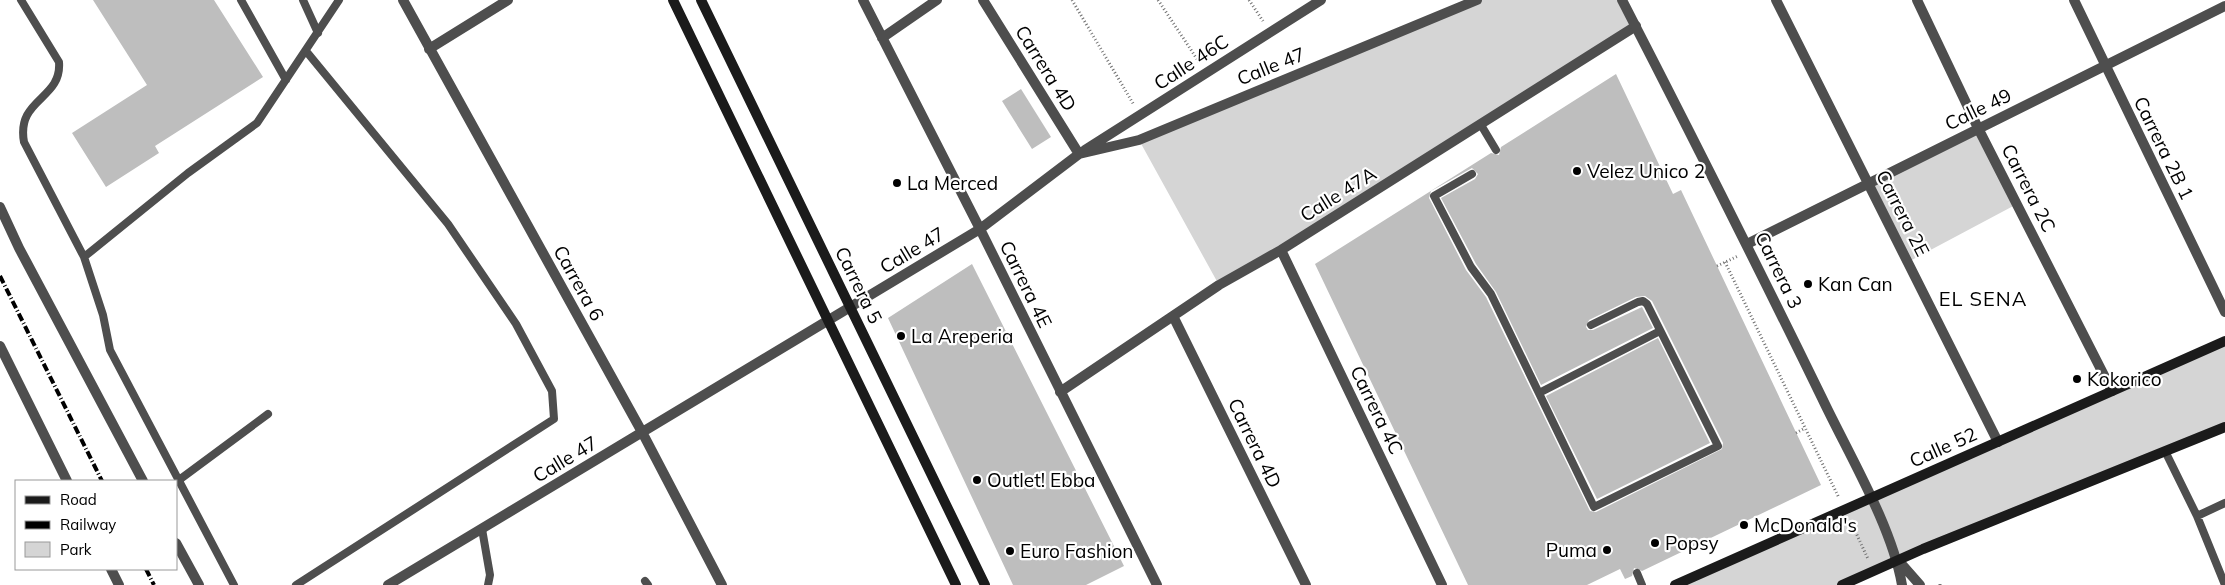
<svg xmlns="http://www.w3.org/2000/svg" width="2225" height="585" font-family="Mulish,sans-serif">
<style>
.green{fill:#d5d5d5}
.building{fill:#bebebe;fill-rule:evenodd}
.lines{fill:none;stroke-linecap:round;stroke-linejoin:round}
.path{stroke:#707070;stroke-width:3;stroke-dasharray:1 2.5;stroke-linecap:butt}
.service{stroke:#4e4e4e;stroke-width:8}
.minor{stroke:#4e4e4e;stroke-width:10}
.tertiary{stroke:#4e4e4e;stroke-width:10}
.secondary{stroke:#1b1b1b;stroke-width:10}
.rail{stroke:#000;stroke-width:4;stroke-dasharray:8 2.5 1 2.5;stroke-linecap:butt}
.poi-dot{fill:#000;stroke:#fff;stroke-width:2}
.labels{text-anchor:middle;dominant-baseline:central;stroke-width:4.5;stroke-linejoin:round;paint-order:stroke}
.street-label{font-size:19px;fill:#000;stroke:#fff}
.poi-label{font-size:19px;fill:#000;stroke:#fff;text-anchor:start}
.neighbourhood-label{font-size:20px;letter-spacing:1px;fill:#000;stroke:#fff}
</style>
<rect width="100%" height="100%" fill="#fff"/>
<path class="green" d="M1477,0H1622L1636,26L1219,285L1139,140Z
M1978,128L2017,204L1908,262L1868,183Z
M2225,341V427L1842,585H1675Z"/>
<path class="building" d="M93,0H214L263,77L155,146L159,153L106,187L72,133L147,85Z
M1616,74L1673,194L1681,190L1821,485L1642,571L1634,568L1632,576L1625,579L1620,569L1587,585H1468L1315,264L1491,153L1499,155L1501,147ZM1472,168L1478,174L1475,179L1441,198L1476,264L1496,292L1541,385L1653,328L1642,307L1593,330H1588L1586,327L1589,320L1636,297L1645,296L1652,301L1723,443L1722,449L1596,512L1590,511L1486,297L1466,270L1429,198L1431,191Z
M1021,89L1051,137L1032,149L1002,101Z
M972,264L1124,566L1086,585H1013L888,318Z
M1658,338L1710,443L1597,499L1546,396Z"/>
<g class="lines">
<path class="path" d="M1072,0L1134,105
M1158,0L1199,62
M1249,0L1263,21
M1725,262L1839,498
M1717,266L1738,256
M1796,433L1805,428
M1851,522L1868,559
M1940,584V585"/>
<path class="service" d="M21,0L59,62C62,100 16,98 24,142L84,257
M241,0L286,80
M303,0L318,33
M1481,125L1496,150
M1472,174L1434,196L1471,267L1491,294L1594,507L1718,446L1647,304L1643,301L1638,302L1591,325
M1539,393L1660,331
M2165,451L2197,516L2225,585
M179,480L268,414
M2197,516L2225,503
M482,529L490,575L488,585
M1637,573L1642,585
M645,581L648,585
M234,585L110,350L103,315L84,257L188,173L257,123L339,0
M296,585L554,419L552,391L516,324L448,224L306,51"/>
<path class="minor" d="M403,0L642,432L722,585
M863,0L980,229L1157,585
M983,0L1079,154
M1776,0L1998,442
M1917,0L1978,128L2112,391
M2074,0L2225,312
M882,38L937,0
M429,49L508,0
M1085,150L1321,0
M0,207L19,248L143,481
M1747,244L2225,6
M1281,250L1442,585
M1173,316L1306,585
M0,346L67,481
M1060,392L1219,285L1281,250L1636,26
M176,543L199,585
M111,569L119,585
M388,585L980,229L1079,154L1139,140L1477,0"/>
<path class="tertiary" d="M1622,0C1690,132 1757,265 1822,398C1848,453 1892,526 1902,585
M1898,560L1920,585"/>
<path class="secondary" d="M673,0L956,585
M701,0L985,585
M1675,585L2225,341
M1842,585L1923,549L2225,427"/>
<path class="rail" d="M0,276L102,481
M146,569L154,585"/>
</g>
<g class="poi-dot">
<circle cx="1577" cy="171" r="5"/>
<circle cx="897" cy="183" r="5"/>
<circle cx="1808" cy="284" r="5"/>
<circle cx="901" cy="336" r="5"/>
<circle cx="2077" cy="379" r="5"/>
<circle cx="977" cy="480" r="5"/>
<circle cx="1744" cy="525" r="5"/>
<circle cx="1655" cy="543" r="5"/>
<circle cx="1607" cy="550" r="5"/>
<circle cx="1010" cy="551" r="5"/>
</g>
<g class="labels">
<g class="street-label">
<text transform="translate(1191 62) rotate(-33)">Calle 46C</text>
<text transform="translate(1271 66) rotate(-22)">Calle 47</text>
<text transform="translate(1046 68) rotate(58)">Carrera 4D</text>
<text transform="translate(1978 109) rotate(-26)">Calle 49</text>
<text transform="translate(2164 148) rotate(64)">Carrera 2B 1</text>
<text transform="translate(2029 188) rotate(63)">Carrera 2C</text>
<text transform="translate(1338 194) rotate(-32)">Calle 47A</text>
<text transform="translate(1903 213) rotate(63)">Carrera 2E</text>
<text transform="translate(912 250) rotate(-31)">Calle 47</text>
<text transform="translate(1779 270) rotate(64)">Carrera 3</text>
<text transform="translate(579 283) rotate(61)">Carrera 6</text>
<text transform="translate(1026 284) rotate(64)">Carrera 4E</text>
<text transform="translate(859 285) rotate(64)">Carrera 5</text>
<text transform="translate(1377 410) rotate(64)">Carrera 4C</text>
<text transform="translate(1255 443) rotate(64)">Carrera 4D</text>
<text transform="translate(1943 447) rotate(-24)">Calle 52</text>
<text transform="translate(565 459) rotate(-31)">Calle 47</text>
</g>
<g class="poi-label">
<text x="1587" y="171">Velez Unico 2</text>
<text x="907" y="183">La Merced</text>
<text x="1818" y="284">Kan Can</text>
<text x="911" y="336">La Areperia</text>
<text x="2087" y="379">Kokorico</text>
<text x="987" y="480">Outlet! Ebba</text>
<text x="1754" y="525">McDonald's</text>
<text x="1665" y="543">Popsy</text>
<text x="1597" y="550" text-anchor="end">Puma</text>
<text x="1020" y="551">Euro Fashion</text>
</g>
<g class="neighbourhood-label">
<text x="1983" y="298">EL SENA</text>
</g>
</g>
<rect x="15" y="480" width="162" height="90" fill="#ffffff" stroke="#999999"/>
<rect x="25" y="496" width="25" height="8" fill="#1b1b1b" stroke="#999999"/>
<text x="60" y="505" font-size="15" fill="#000000">Road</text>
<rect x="25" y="521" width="25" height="8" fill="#000000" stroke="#999999"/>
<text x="60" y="530" font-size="15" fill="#000000">Railway</text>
<rect x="25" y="542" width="25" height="15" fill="#d5d5d5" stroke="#999999"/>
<text x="60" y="555" font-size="15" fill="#000000">Park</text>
</svg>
